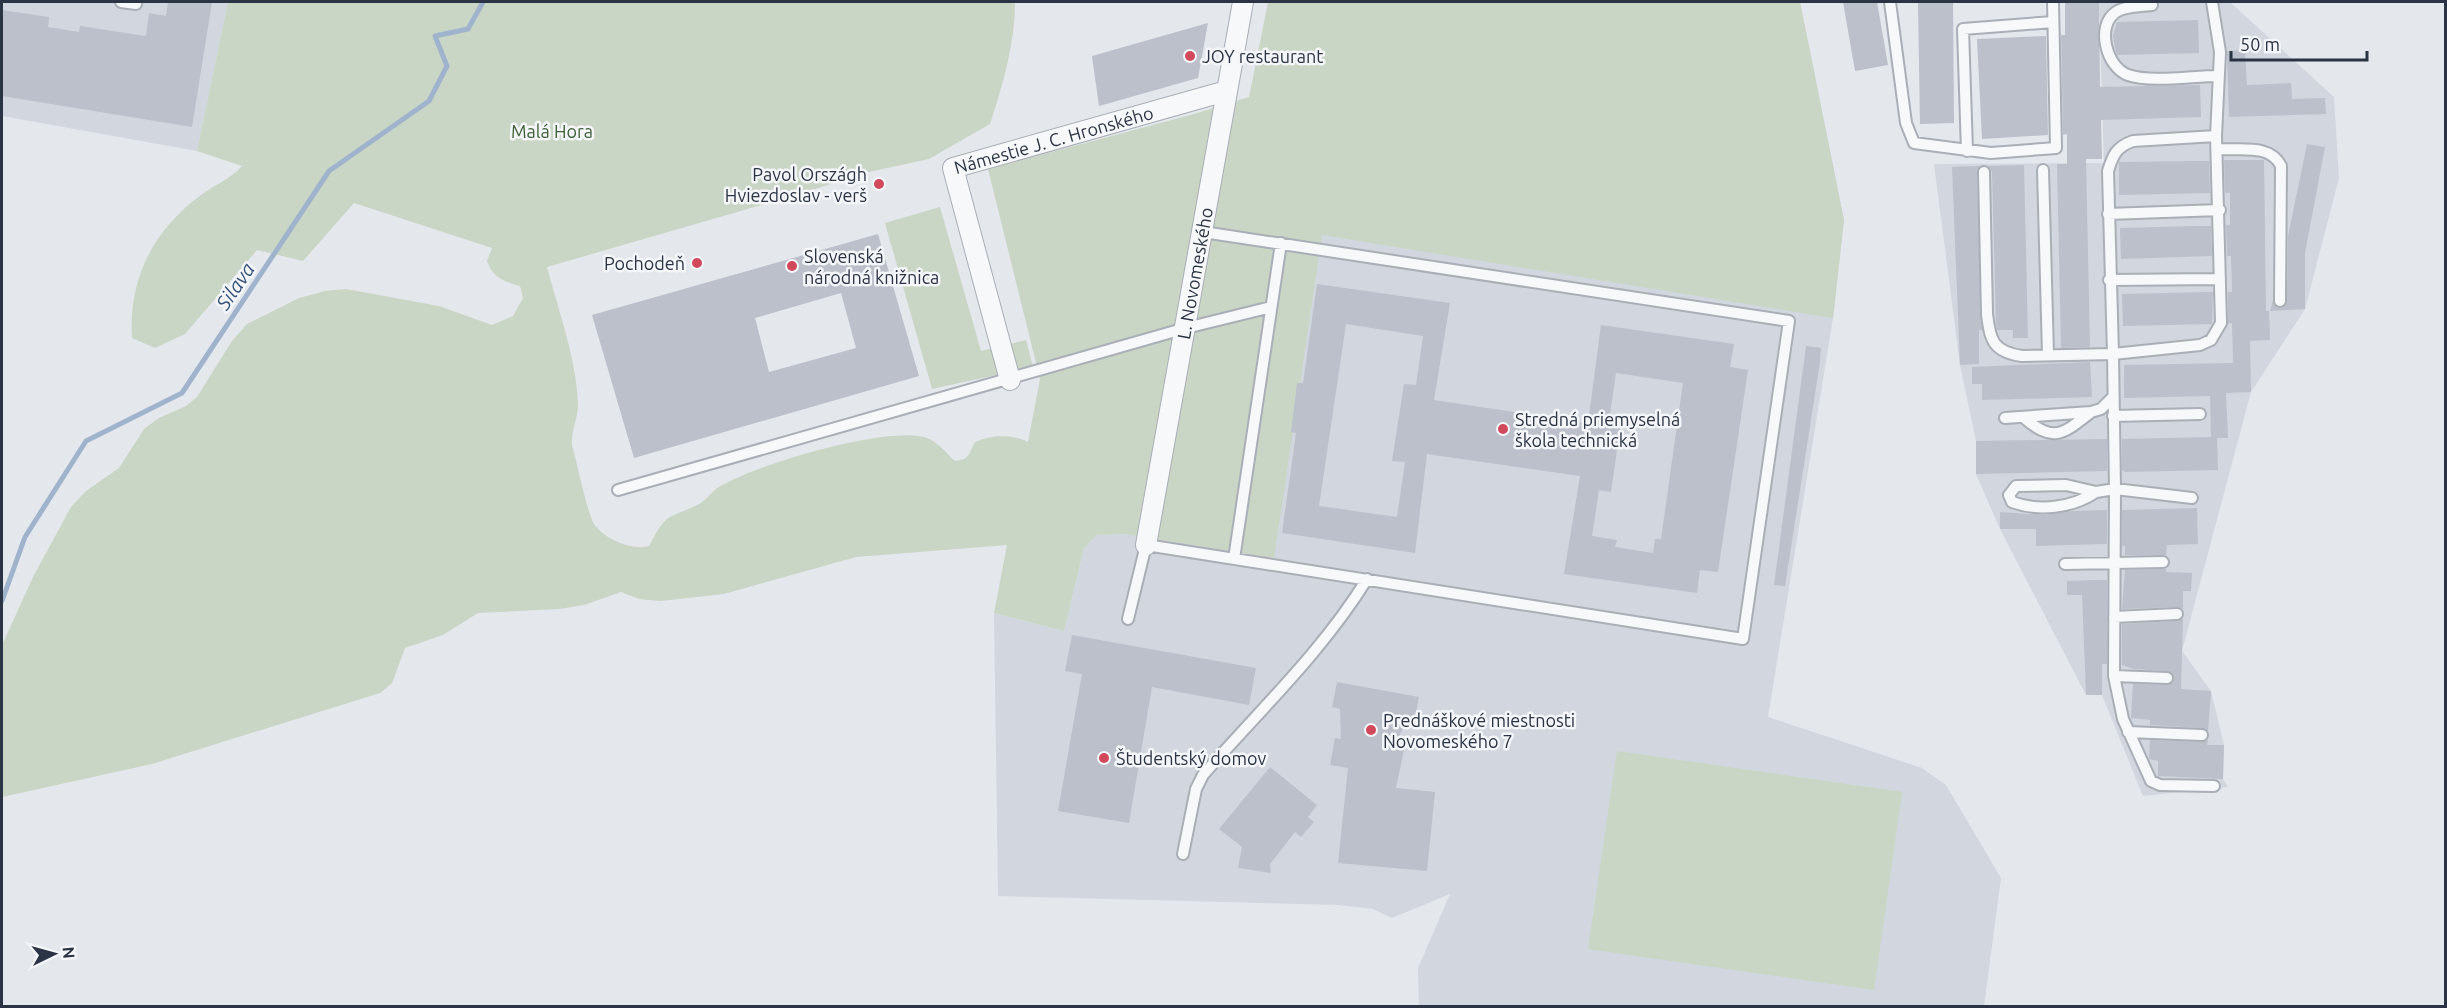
<svg xmlns="http://www.w3.org/2000/svg" width="2447" height="1008" font-family="Ubuntu,sans-serif">
<style>
.built{fill:#d2d6de}
.green{fill:#c9d6c5}
.lines{fill:none;stroke-linecap:round;stroke-linejoin:round}
.stream{stroke:#9fb4cc;stroke-width:5}
.building{fill:#bbc0ca;fill-rule:evenodd}
.lane-casing{stroke:#a9aeb7;stroke-width:14}
.street-casing{stroke:#a9aeb7;stroke-width:22}
.lane{stroke:#f7f8fa;stroke-width:10}
.street{stroke:#f7f8fa;stroke-width:20}
.poi-dot{fill:#d1495b;stroke:#f4f6f9;stroke-width:2}
.labels{text-anchor:middle;dominant-baseline:central;stroke-width:5;stroke-linejoin:round;paint-order:stroke}
.poi-label{font-size:18px;fill:#2b3445;stroke:#f4f6f9;text-anchor:start}
.park-label{font-size:18px;fill:#3f6138;stroke:#f4f6f9}
.street-label{font-size:18px;fill:#2b3445;stroke:#f4f6f9}
.water-label{font-size:20px;font-style:italic;fill:#34527a;stroke:#f4f6f9}
</style>
<rect width="100%" height="100%" fill="#e4e7ec"/>
<path class="built" d="M2,2H228L197,151L2,116Z
M1800,2L1844,220L1833,318L1768,717L1922,768L1946,785L2001,878L1984,1006H1419L1418,968L1450,894L1392,918L1373,909L1338,905L998,896L994,613L1064,631L1084,548L1097,535L1124,534L1169,541L1255,112Z
M2099,2H2230L2334,97L2339,178L2305,309L2251,392L2182,651L2211,691L2224,745L2223,779L2228,787L2143,796L2102,695H2086L2000,529L1976,474V441L1960,365L1934,164L2104,163Z"/>
<path class="green" d="M228,2H1015C1015,44 1003,84 990,124L929,159L869,172L796,195L547,267C558,309 577,361 578,404C578,418 571,431 572,445C577,462 587,512 594,524C604,539 633,551 649,546C653,539 657,530 663,523C670,514 689,510 699,504C706,500 710,494 716,489C749,466 890,424 927,438C938,442 946,453 955,461C971,459 968,454 975,442C991,435 1012,434 1028,442L1040,379L988,169L1194,114L1249,97L1268,2H1800L1844,220L1833,318L1322,235L1274,558L1124,534L1097,535L1084,548L1064,631L994,613L1007,545L856,557L724,594L661,601L639,599L621,592L584,605L559,609L478,613L443,635L405,648L392,683L380,693L152,764L2,797V645L34,575L71,507L86,491L119,468L144,429L159,418L186,406L197,397L232,341L247,324L299,298L325,291L346,289L439,306L492,325L513,316L523,298L520,286C503,281 493,278 487,261L492,248L354,203L303,261L257,250L185,334L155,348L132,338C128,280 153,230 201,195C214,185 231,179 242,166L197,151Z
M940,207L981,351L1026,340L1033,367L932,389L885,223Z
M1617,751L1902,792L1874,990L1588,949Z"/>
<g class="lines">
<path class="stream" d="M2,601L25,537L86,441L182,393L329,171L429,101L447,66L435,36L468,29L483,2"/>
</g>
<path class="building" d="M168,2H212L192,127L2,96V10L49,17L48,27L79,32L80,26L146,36L149,13L166,16Z
M1843,2H1877L1888,65L1855,71Z
M1918,2H1953L1954,123L1920,124Z
M2065,2H2099L2100,87L2200,85L2201,117L2101,120L2102,159H2086L2090,347L2061,348L2057,164H2067V134L2063,135L2061,35H2065Z
M2198,20L2199,53L2118,55L2116,53L2113,36L2117,22Z
M1208,23L1198,78L1099,106L1092,56Z
M2046,36L2048,135L1982,139L1977,39Z
M2245,50L2247,85L2291,83L2292,99L2325,98L2326,114L2229,117L2227,51Z
M2307,144L2325,147L2305,253V309L2270,311L2273,300L2274,305L2279,308L2284,307L2287,302L2288,236Z
M2224,160H2264L2266,311H2269L2270,340L2250,341L2251,392L2226,393L2228,438H2217L2218,470L2125,472L2122,470V439L2211,437L2210,396L2124,398V365L2233,363L2232,323L2228,324V292H2232L2231,256H2227L2226,225H2230V193H2225Z
M2198,161H2209L2210,193L2119,195V162Z
M2024,165L2028,338H2013V330H1997L1996,322L1992,172L1988,166Z
M1980,166L1977,172L1982,330H1979V364L1960,365L1952,167Z
M2195,226H2211L2212,256L2121,259L2120,228Z
M878,234L919,376L634,458L592,315ZM841,293L856,348L769,372L755,318Z
M1317,284L1450,303L1434,400L1588,423L1601,325L1734,344L1730,367L1748,370L1718,572L1700,570L1697,593L1564,574L1580,476L1427,454L1415,553L1282,533L1296,433L1291,432L1297,383H1303ZM1346,324L1423,336L1416,385L1404,384L1392,461L1405,462L1397,517L1319,506ZM1616,373L1683,383L1661,539H1655L1653,553L1615,547L1617,540L1592,536L1599,490L1611,492L1622,415L1610,414Z
M2210,292H2213L2212,324L2123,326L2122,294Z
M1806,346L1821,348L1820,362L1785,586L1774,585Z
M2090,362L2092,397L1982,400V384H1972V367Z
M2107,439V471L1976,474V441Z
M2197,508L2198,544L2167,545L2166,555H2125V546H2122V510Z
M2107,510V544L2036,546V529H2000V512L2044,515L2073,511Z
M2166,569V572L2192,573L2191,591H2183V609L2177,607L2122,609L2125,570Z
M2094,580H2107V664H2102V695H2086L2082,595H2067V581Z
M2183,619L2181,689L2211,691L2208,731L2202,728L2150,725V720L2131,718L2133,684L2167,685L2173,682L2174,678L2168,671L2134,669L2122,665V624L2177,621Z
M1072,635L1256,668L1249,705L1152,687L1129,823L1058,811L1082,674L1065,671Z
M1337,682L1419,697L1414,722L1406,721L1394,748L1404,750L1396,788L1435,792L1427,871L1338,863L1348,768L1330,765L1335,738L1341,739L1340,709L1332,707Z
M2150,740L2202,742L2208,740L2207,745H2224L2223,779L2158,776V761L2149,759Z
M1270,767L1317,805L1308,817L1314,822L1301,837L1295,832L1270,864L1271,873L1238,868L1242,847L1219,829Z"/>
<g class="lines">
<g class="lane-casing">
<path id="lane" d="M121,2L136,4
M1890,2L1906,123L1914,143L1991,153L2056,148L2053,2
M2212,2L2220,52L2216,136L2221,323L2211,340L2200,345L2113,354L2108,171C2113,155 2116,147 2133,141L2216,136
M2152,5C2141,6 2125,6 2116,12C2095,26 2107,68 2128,75C2151,83 2193,76 2217,76
M2217,149C2239,151 2270,143 2281,166L2280,301
M1967,151L1963,29L2053,22
M2043,170L2048,354
M1984,172L1987,314C1990,340 1993,352 2022,356L2113,354L2115,489L2114,676L2123,719L2151,781L2160,785L2214,786
M2108,214L2220,210
M2109,280L2220,279
M2113,416L2200,414
M2023,417C2053,443 2062,435 2090,413
M2005,418L2091,412L2101,409L2112,398
M618,490L1186,328L1271,307
M2096,492C2072,508 2039,512 2012,502L2009,495L2016,486L2066,485L2096,492L2115,489L2192,498
M1234,559L1281,243
M2065,564L2163,562
M2114,617L2177,614
M1128,619L1146,545L1743,639L1789,321L1203,232
M2114,676L2167,678
M2128,732L2202,735
M1183,854L1196,789L1203,775C1259,711 1322,652 1367,579"/>
</g>
<g class="street-casing">
<g id="street">
<path id="s1" d="M1010,380L953,168L1226,91"/>
<path id="s2" d="M1146,545L1243,2"/>
</g>
</g>
<use href="#lane" class="lane"/>
<use href="#street" class="street"/>
</g>
<g class="poi-dot">
<circle cx="1190" cy="56" r="6"/>
<circle cx="879" cy="184" r="6"/>
<circle cx="697" cy="263" r="6"/>
<circle cx="792" cy="266" r="6"/>
<circle cx="1503" cy="429" r="6"/>
<circle cx="1371" cy="730" r="6"/>
<circle cx="1104" cy="758" r="6"/>
</g>
<g class="labels">
<g class="poi-label">
<text x="1202" y="56">JOY restaurant</text>
<text x="867" y="174" text-anchor="end">Pavol Országh<tspan x="867" dy="21">Hviezdoslav - verš</tspan></text>
<text x="804" y="256">Slovenská<tspan x="804" dy="21">národná knižnica</tspan></text>
<text x="685" y="263" text-anchor="end">Pochodeň</text>
<text x="1515" y="419">Stredná priemyselná<tspan x="1515" dy="21">škola technická</tspan></text>
<text x="1383" y="720">Prednáškové miestnosti<tspan x="1383" dy="21">Novomeského 7</tspan></text>
<text x="1116" y="758">Študentský domov</text>
</g>
<g class="park-label">
<text x="552" y="131">Malá Hora</text>
</g>
<g class="street-label">
<text stroke="none"><textPath href="#s1" startOffset="324">Námestie J. C. Hronského</textPath></text>
<text stroke="none"><textPath href="#s2" startOffset="276">L. Novomeského</textPath></text>
</g>
<g class="water-label">
<text transform="translate(235 286) rotate(-56)">Silava</text>
</g>
</g>
<rect width="2447" height="1008" fill="none" stroke="#2b3445" stroke-width="6"/>
<g transform="translate(54 954) rotate(85)" stroke="#f4f6f9" stroke-width="4.5" paint-order="stroke">
<path d="M0-4.5L10 22L0 15L-10 22Z" fill="#2b3445"/>
<text y="-9" font-size="16" font-weight="bold" text-anchor="middle" fill="#2b3445">N</text>
</g>
<path d="M2231 51v9h136v-9" fill="none" stroke="#2b3445" stroke-width="3"/>
<text x="2240" y="51" font-size="18" fill="#2b3445" stroke="#f4f6f9" stroke-width="4.5" paint-order="stroke">50 m</text>
</svg>
